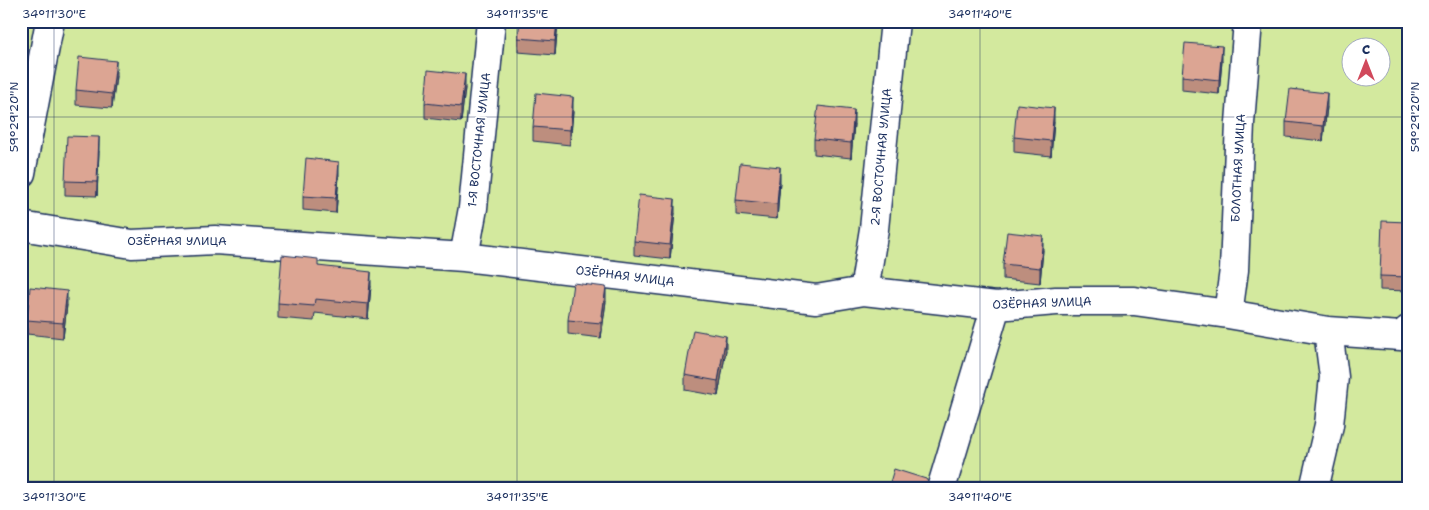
<svg xmlns="http://www.w3.org/2000/svg" width="1429" height="510" font-family="'Shantell Sans',sans-serif">
<style>
.green{fill:#d3e99e;stroke:#778c7e;fill-rule:evenodd}
.lines{fill:none;stroke-linecap:round;stroke-linejoin:round}
.minor-casing{stroke:#1b2f5e;stroke-width:31}
.minor{stroke:#fff;stroke-width:28}
.wall{fill:#bd8e7e;stroke:#1b2f5e}
.shaded-wall{fill:#9a7467;stroke:#1b2f5e}
.building{fill:#dca593;stroke:#1b2f5e}
.ticks{fill:none;stroke:#1b2f5e;stroke-width:1;stroke-opacity:0.45}
.labels{text-anchor:middle;dominant-baseline:central;stroke-width:4;stroke-linejoin:round;paint-order:stroke}
.street-label{font-size:12px;fill:#1b2f5e;stroke:#fff}
.neatline{fill:none;stroke:#1b2f5e;stroke-width:2}
.ticks-label{font-size:12px;text-anchor:middle;fill:#1b2f5e}
</style>
<rect width="100%" height="100%" fill="#fff"/>
<filter id="ink" filterUnits="userSpaceOnUse"><feTurbulence type="fractalNoise" baseFrequency=".02" numOctaves="2"/><feDisplacementMap in="SourceGraphic" scale="10" xChannelSelector="R" yChannelSelector="G"/><feConvolveMatrix kernelMatrix="1 2 1 2 8 2 1 2 1" color-interpolation-filters="sRGB"/></filter>
<g filter="url(#ink)">
<path class="green" d="M21,21H1408V489H21ZM1352,48H1382V78H1352Z"/>
<g class="lines">
<g class="minor-casing">
<path id="minor" d="M21,173L50,21
M21,226L132,244L215,240L464,257L816,299L864,291L996,306L1056,301H1134L1228,314L1328,331L1401,336L1408,330
M464,257L473,208L491,21
M864,291L874,229L895,21
M1228,314L1234,270L1240,123L1248,21
M941,489L996,306
M1314,489L1329,425L1334,377L1328,331"/>
</g>
<use href="#minor" class="minor"/>
</g>
<path class="wall" d="M558,21L555,55L518,52V38Z
M1222,61L1219,94L1182,90V76Z
M116,76L112,108L76,105V90Z
M465,88L461,122L425,118V103Z
M1327,107L1323,141L1286,137V122Z
M573,112L570,145L533,141V127Z
M1054,122L1051,156L1014,152V137Z
M854,124L851,158L814,154V139Z
M99,151L97,196L65,195V181Z
M339,176L336,213L303,210V196Z
M780,182L777,219L736,215V200Z
M675,213L670,259L634,255V241Z
M1408,222V291L1380,290V276Z
M1043,250L1040,283L1003,279V264Z
M318,266L371,286L368,319L315,313L314,321L278,318V303Z
M606,301L601,338L568,334V320Z
M67,305L63,338L27,334V320Z
M726,350L718,396L685,390V375Z"/>
<path class="shaded-wall" d="M557,21H558V23L555,55V41Z
M1222,46V61L1219,94V80Z
M116,61V76L112,108V94Z
M465,74V88L461,122V107Z
M1327,93V107L1323,141V126Z
M573,97V112L570,145V130Z
M1054,108V122L1051,156V141Z
M854,110V124L851,158V143Z
M99,137V151L97,196V182Z
M339,162V176L336,213V198Z
M780,167V182L777,219V204Z
M675,199V213L670,259V245Z
M1043,236V250L1040,283V268Z
M371,272V286L368,319V304Z
M606,287V301L601,338V323Z
M67,291V305L63,338V323Z
M726,336V350L718,396V381Z"/>
<path class="building" d="M520,21H557L555,41L518,38Z
M1185,43L1222,46L1219,80L1182,76Z
M79,57L116,61L112,94L76,90Z
M428,70L465,74L461,107L425,103Z
M1290,89L1327,93L1323,126L1286,122Z
M536,93L573,97L570,130L533,127Z
M1017,104L1054,108L1051,141L1014,137Z
M818,106L854,110L851,143L814,139Z
M67,136L99,137L97,182L65,181Z
M306,158L339,162L336,198L303,196Z
M740,163L780,167L777,204L736,200Z
M639,195L675,199L670,245L634,241Z
M1382,221L1408,222V277L1380,276Z
M1007,232L1043,236L1040,268L1003,264Z
M282,255L318,259V266L371,272L368,304L315,299L314,306L278,303Z
M573,283L606,287L601,323L568,320Z
M30,287L67,291L63,323L27,320Z
M693,330L726,336L718,381L685,375Z
M894,469L926,479L928,482L926,489H888Z"/>
</g>
<path class="ticks" d="M54,21V489M517,21V489M980,21V489M21,117H1408M21,481H1408"/>
<g class="labels">
<g class="street-label">
<text transform="translate(479 140) rotate(-84)">1-Я ВОСТОЧНАЯ УЛИЦА</text>
<text transform="translate(881 157) rotate(-85)">2-Я ВОСТОЧНАЯ УЛИЦА</text>
<text transform="translate(1238 168) rotate(-87)">БОЛОТНАЯ УЛИЦА</text>
<text x="177" y="241">ОЗЁРНАЯ УЛИЦА</text>
<text transform="translate(625 276) rotate(7)">ОЗЁРНАЯ УЛИЦА</text>
<text transform="translate(1042 303) rotate(-2)">ОЗЁРНАЯ УЛИЦА</text>
</g>
</g>
<rect width="1429" height="510" fill="none" stroke="#fff" stroke-width="55"/>
<g transform="translate(1366 62)"><circle r="24" fill="#ffffff" stroke="#a4acbf"/>
<path d="M0-4L9 19L0 12L-9 19Z" fill="#d1495b"/>
<text y="-8" font-size="14" font-weight="bold" text-anchor="middle" fill="#1b2f5e">С</text>
</g>
<rect x="28" y="28" width="1374" height="454" class="neatline"/>
<g class="ticks-label">
<text x="54" y="18">34°11'30"E</text>
<text x="517" y="18">34°11'35"E</text>
<text x="980" y="18">34°11'40"E</text>
<text transform="translate(14 117) rotate(-90)" y="4">59°29'20"N</text>
<text transform="translate(1415 117) rotate(-90)" y="4">59°29'20"N</text>
<text x="54" y="501">34°11'30"E</text>
<text x="517" y="501">34°11'35"E</text>
<text x="980" y="501">34°11'40"E</text>
</g>
</svg>
